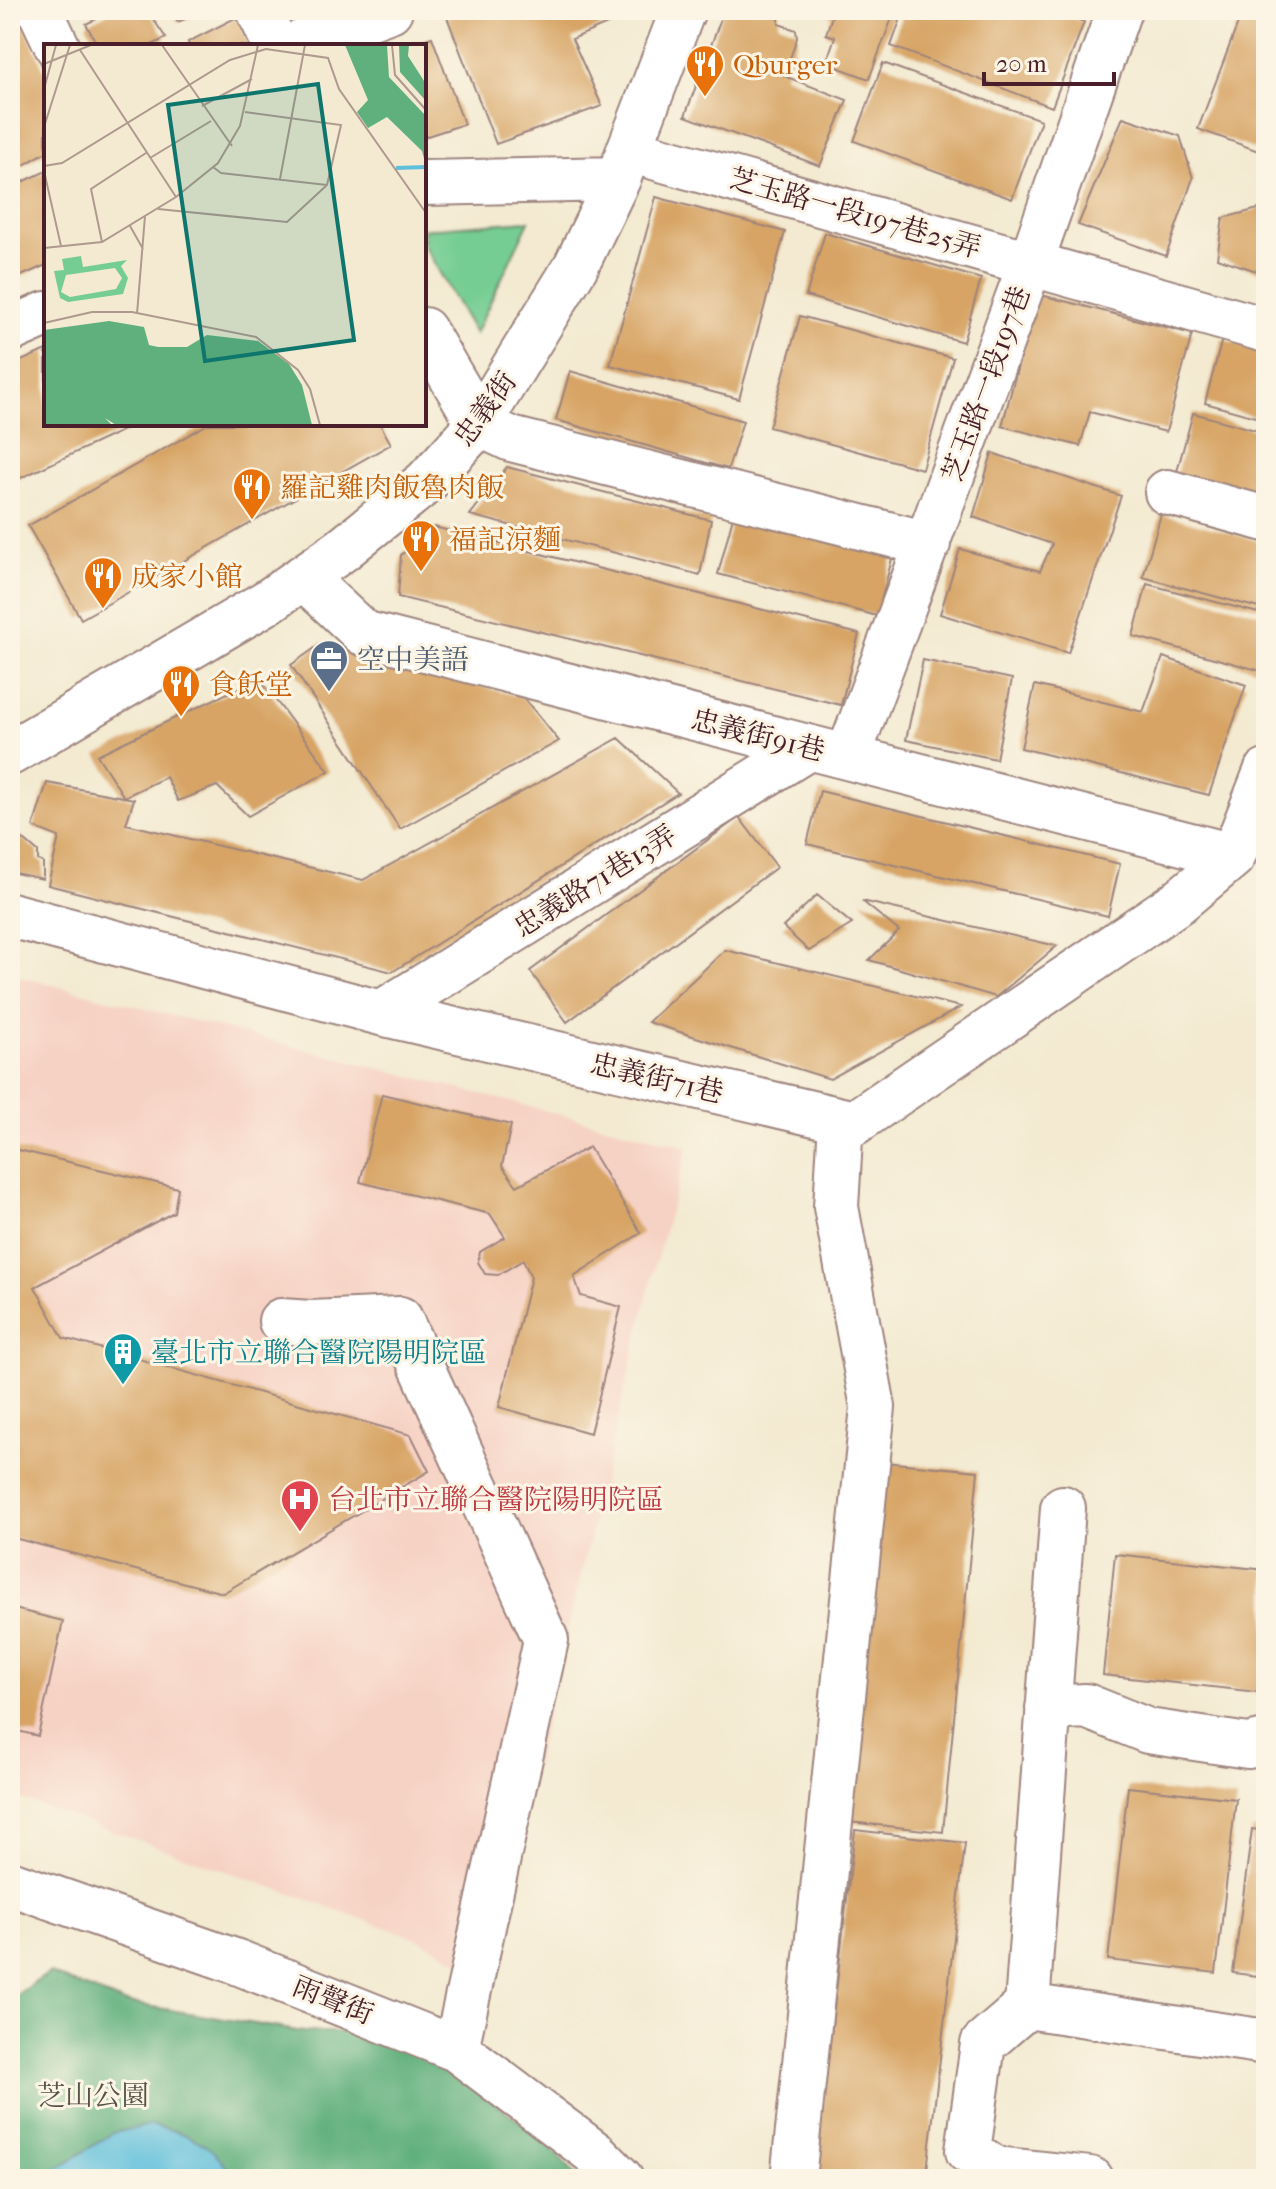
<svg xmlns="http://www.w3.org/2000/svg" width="1276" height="2189" font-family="'IM FELL French Canon','Noto Serif TC',serif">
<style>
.built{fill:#f6d2c4}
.green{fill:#75cd93;stroke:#60765f;stroke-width:2}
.forest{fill:#60b07d;stroke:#556854;stroke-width:2}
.water{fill:#5fc0dd;stroke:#547084;stroke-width:2}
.building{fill:#d7a465}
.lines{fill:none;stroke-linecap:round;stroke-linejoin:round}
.minor-casing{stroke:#9e847e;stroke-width:48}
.minor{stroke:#fff;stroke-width:44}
.labels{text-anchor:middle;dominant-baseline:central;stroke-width:6;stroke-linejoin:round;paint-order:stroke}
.food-label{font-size:28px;fill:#c56008;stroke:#fcf5e5;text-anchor:start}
.street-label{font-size:28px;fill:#4a1f2b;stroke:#fcf5e5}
.service-label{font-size:28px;fill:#4e5e75;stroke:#fcf5e5;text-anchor:start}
.culture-label{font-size:28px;fill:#0d838f;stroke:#fcf5e5;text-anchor:start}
.health-label{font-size:28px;fill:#be3a42;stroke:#fcf5e5;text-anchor:start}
.park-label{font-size:28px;fill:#57534a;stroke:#fcf5e5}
.inset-river{fill:none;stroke:#5fc0dd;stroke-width:4}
.inset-road{fill:none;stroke:#af998f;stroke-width:2}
.view{fill:#0f766e;fill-opacity:0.15;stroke:#0f766e;stroke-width:4}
.inset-edge{fill:none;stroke:#4a1f2b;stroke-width:4}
</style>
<rect width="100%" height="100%" fill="#fcf5e5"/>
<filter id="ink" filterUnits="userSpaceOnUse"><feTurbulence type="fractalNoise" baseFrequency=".0125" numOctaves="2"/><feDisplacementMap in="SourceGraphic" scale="16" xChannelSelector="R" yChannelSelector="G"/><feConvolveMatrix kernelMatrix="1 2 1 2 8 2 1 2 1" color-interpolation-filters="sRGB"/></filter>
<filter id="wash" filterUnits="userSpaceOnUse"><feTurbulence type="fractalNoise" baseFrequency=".006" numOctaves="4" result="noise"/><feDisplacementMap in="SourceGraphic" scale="32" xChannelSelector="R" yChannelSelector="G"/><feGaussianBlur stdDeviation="1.8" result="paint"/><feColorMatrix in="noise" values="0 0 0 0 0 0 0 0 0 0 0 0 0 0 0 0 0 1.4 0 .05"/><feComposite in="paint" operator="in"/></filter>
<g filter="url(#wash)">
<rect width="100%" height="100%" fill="#f3ead1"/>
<path class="built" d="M10,974L688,1147L653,1272L485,1976L419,1939L10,1795Z"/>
<path class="green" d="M529,221L475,334L424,245V229Z"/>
<path class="forest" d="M49,1973L122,2002L304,2032H394L537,2133L580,2179H10V1999Z"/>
<path class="water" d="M150,2125C180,2130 223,2146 231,2179H41L113,2133Z"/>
<g id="blocks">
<path class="building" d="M10,10H18L46,75V152L22,166L10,141Z
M114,10H147L166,38L150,46H98L86,24Z
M171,10H206L178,22Z
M463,10H640L572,39L602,106L496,144L447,17Z
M724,10H779V24L796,30L797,38L784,76L847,100L820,166L685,116Z
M817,10H895L869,79L826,63L835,37L826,34L832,16Z
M904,10H1053L1084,22L1052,107L891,46Z
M1243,10H1266V139L1261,152L1198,129Z
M237,17L250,46H189L188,42Z
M432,37L464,124L424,137V46L406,45Z
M883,63L1041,120L1012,199L854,141Z
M1123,117L1180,136L1193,178L1166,256L1078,225Z
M46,171V265L10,281V188Z
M656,197L785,232L739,399L610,365Z
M1266,207V274L1217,258L1223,218Z
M825,233L981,279L963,342L806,296Z
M1037,294L1192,334L1166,432L1090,412L1080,446L1002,426Z
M800,316L953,358L922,469L769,427Z
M1222,339L1266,351V420L1205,403Z
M46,350V424H123L126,429L10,483V366Z
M570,371L743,421L728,469L556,420Z
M1193,413L1266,433V500L1176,475Z
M208,424H380L391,444L81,619L28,526Z
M992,453L1121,496L1068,653L940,614L960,549L1040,571L1052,544L973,517Z
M507,467L711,520L700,575L470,515Z
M735,509L894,551L877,616L718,574Z
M1161,514L1266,543V610L1143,577Z
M434,527L859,634L841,705L398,597L401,555Z
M1147,584L1266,615L1265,672L1133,636Z
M322,643L524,698L559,741L400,829L291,665Z
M1163,657L1246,685L1209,795L1021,748L1035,685L1143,712Z
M923,660L1012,679L996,759L906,740Z
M259,678L329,771L248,816L217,786L178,801L166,777L124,797L97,755Z
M619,738L678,793L392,972L48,885L59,837L33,827L47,783L134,799L126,824L363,880Z
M820,791L1120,864L1108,916L807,844Z
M739,817L777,867L567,1022L530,971Z
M10,828L38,852V860L43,863V879L10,872Z
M817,895L852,924L809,951L783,927Z
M862,901L1057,946L996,997L869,960L899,931Z
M725,950L961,1007L830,1079L648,1022Z
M382,1094L511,1125L502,1166L517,1186L589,1147L641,1233L574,1276L581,1296L621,1307L590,1433L499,1407L531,1277L523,1260L498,1275L485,1274L478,1262L480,1252L505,1237L490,1214L360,1182Z
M10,1148L178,1188L174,1212L35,1287L63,1338L411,1435L429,1471L223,1593L10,1537Z
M884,1462L978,1471L943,1832L849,1822Z
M1115,1554L1266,1570V1693L1103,1675Z
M10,1608L63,1621L38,1736L10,1729Z
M1128,1787L1236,1799L1216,1973L1108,1960Z
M1252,1829L1266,1831V1977L1233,1973Z
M855,1830L965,1843L926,2179H814Z"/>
</g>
</g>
<g filter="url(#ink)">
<use href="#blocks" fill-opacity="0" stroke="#9e847e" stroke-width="2"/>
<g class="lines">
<g class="minor-casing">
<path id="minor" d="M40,10L57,46
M259,10L275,46
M292,46L390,10
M629,150L1266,330
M424,183L618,179
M10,330L46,314
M424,330L479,424L511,439L928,544
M1167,492L1266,519
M303,577L363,633L1233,856
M10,753L269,601L342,550L426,482L479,424L576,266L618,179L683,10
M848,757L1031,262L1119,10
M10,915L381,1013L854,1123L1178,902L1233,856L1266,772
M381,1013L808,748
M281,1321L311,1323L400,1319L546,1640L456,2049
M1063,1508L1027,2006L1266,2042
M1048,1708L1086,1706L1148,1731L1248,1746L1266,1742
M10,1883L237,1962L456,2049L597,2155L621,2179
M996,2169L968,2151L983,2044L1027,2006
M793,2179L873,1407L836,1207L841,1121
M995,2179L996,2169L1090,2179"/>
</g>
<use href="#minor" class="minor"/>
</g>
</g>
<defs>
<g id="restaurant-pin" transform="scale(2)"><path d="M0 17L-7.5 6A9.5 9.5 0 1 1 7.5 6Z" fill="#e8710a" stroke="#fcf5e5"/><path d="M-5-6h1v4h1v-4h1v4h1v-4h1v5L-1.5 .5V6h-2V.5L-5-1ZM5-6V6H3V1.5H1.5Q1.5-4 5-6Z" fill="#fff"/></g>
<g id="office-pin" transform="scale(2)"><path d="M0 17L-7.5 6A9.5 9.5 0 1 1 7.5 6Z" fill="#5c6f8a" stroke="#fcf5e5"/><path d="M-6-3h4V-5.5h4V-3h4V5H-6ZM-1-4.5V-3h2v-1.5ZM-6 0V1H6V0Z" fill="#fff"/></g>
<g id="building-pin" transform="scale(2)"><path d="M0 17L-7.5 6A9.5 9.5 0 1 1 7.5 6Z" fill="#0f9aa8" stroke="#fcf5e5"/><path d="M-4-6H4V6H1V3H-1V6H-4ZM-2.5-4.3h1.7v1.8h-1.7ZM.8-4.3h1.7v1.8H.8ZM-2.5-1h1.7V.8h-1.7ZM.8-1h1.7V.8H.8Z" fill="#fff"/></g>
<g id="hospital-pin" transform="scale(2)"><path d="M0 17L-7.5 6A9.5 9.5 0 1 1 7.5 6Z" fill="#e0444e" stroke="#fcf5e5"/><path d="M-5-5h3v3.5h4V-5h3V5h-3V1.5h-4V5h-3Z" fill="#fff"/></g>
</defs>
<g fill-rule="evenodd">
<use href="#restaurant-pin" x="705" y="64"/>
<use href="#restaurant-pin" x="252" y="487"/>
<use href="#restaurant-pin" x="421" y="539"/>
<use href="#restaurant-pin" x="103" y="576"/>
<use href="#office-pin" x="329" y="659"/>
<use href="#restaurant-pin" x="181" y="684"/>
<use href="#building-pin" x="123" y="1352"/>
<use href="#hospital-pin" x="300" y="1499"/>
</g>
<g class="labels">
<g class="food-label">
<text x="733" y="64">Qburger</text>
<text x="280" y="487">羅記雞肉飯魯肉飯</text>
<text x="449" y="539">福記涼麵</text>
<text x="131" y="576">成家小館</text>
<text x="209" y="684">食飫堂</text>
</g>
<g class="street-label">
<text transform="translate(855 213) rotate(16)">芝玉路一段197巷25弄</text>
<text transform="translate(986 384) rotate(-70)">芝玉路一段197巷</text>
<text transform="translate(485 409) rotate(-54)">忠義街</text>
<text transform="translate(758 735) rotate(14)">忠義街91巷</text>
<text transform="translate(595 881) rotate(-32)">忠義路71巷13弄</text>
<text transform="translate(657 1078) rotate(13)">忠義街71巷</text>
<text transform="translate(333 2000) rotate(22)">雨聲街</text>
</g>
<g class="service-label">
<text x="357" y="659">空中美語</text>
</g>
<g class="culture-label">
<text x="151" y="1352">臺北市立聯合醫院陽明院區</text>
</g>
<g class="health-label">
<text x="328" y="1499">台北市立聯合醫院陽明院區</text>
</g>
<g class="park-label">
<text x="93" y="2095">芝山公園</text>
</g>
</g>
<g transform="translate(44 44)">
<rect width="382" height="382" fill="#f3ead1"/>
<path d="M37,212L39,223L83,216L77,222L84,234L79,250L24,258L16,254L10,227L20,226L18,215ZM71,224L78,234L72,245L26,253L17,248L22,231Z" fill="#75cd93" fill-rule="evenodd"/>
<path d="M301,1H343L345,33L382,72V122L378,107L343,73L324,84L313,68L324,56ZM355,1H365L364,12L382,40V57L356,28ZM65,277L100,283L105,301L114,303H143L163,291L214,297L245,320L258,341L268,381H72L61,374L68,381H0V286Z" fill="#60b07d"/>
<path class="inset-river" d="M352,124L382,123"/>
<path class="inset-road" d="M118,1L188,102M348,1L351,31L382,66M36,6L132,153M0,20L47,1M0,45L12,1M158,62L208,35M201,68L297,81L283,141M0,83L26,1M106,114L167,77M0,122L18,119L186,16L222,5L284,14L295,45L382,169M169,123L177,129L283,141M0,127L17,202M236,135L261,1M114,165L243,178L283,141M86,182L99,205M58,198L47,145L102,109M0,204L58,198L132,153L174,119L196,82L214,1M93,270L101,172M0,279L48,268H88L212,293L254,326L266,345L276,381"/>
<path class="view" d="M274,40L310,296L161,317L124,61Z"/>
<rect width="382" height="382" class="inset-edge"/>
</g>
<rect width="1276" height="2189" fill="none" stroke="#fcf5e5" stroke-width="40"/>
<path d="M984 72v12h130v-12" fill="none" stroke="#4a1f2b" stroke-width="4"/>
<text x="996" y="72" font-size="24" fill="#4a1f2b" stroke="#fcf5e5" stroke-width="6" paint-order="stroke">20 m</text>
</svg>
